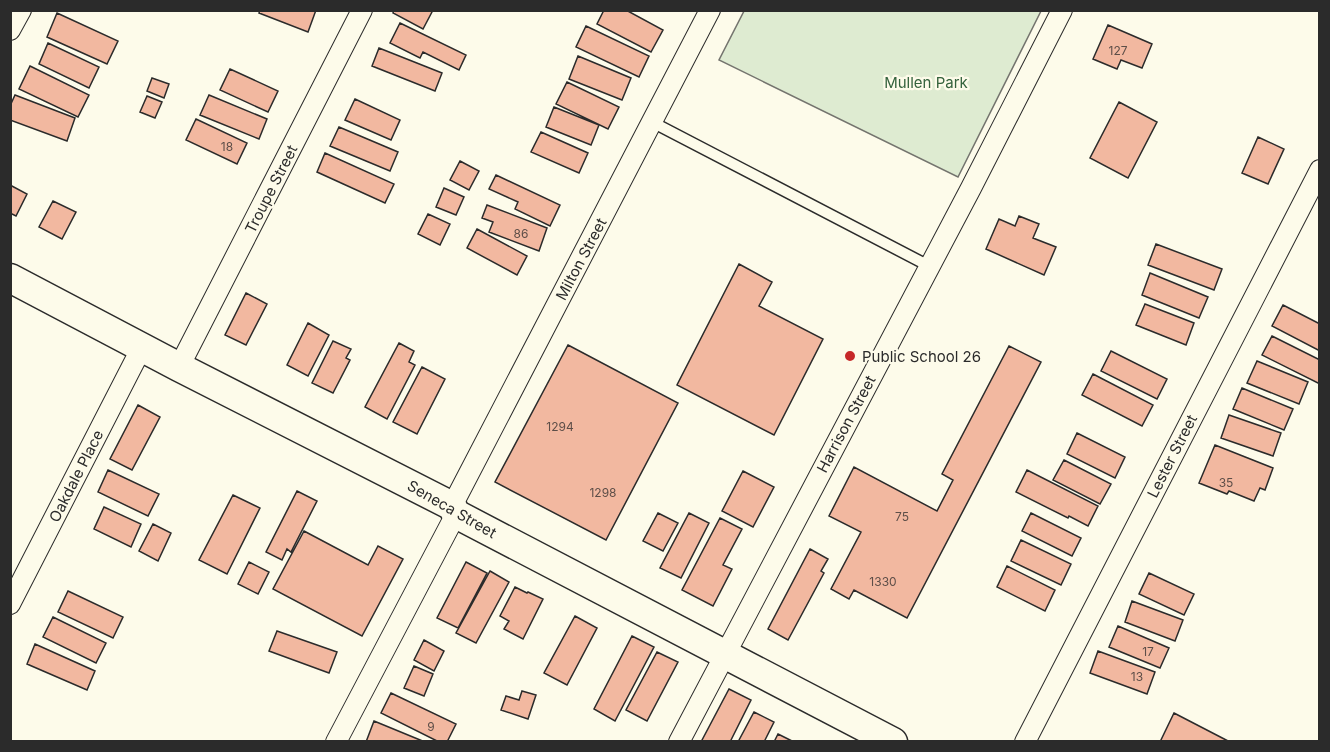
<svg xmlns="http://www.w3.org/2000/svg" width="1330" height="752" font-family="Inter,sans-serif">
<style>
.green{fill:#deebd1;stroke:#74746e;stroke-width:1.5}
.building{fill:#f2b8a0;stroke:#2b2b2b;stroke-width:1.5}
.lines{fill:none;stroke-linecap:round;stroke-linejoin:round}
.service-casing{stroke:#2b2b2b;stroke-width:13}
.minor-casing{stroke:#2b2b2b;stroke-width:22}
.secondary-casing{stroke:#2b2b2b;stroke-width:31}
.service{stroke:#fdfbea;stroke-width:10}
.minor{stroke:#fdfbea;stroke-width:20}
.secondary{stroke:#fdfbea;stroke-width:28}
.poi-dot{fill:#c62828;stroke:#fdfbea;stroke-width:2}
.labels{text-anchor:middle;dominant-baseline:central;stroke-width:4.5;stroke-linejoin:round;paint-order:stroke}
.number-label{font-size:12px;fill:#5d4e48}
.park-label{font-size:15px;fill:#34623c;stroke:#fdfbea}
.street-label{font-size:15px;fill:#2b2b2b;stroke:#fdfbea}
.poi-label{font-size:15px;fill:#2b2b2b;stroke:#fdfbea;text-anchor:start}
</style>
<rect width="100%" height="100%" fill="#fdfbea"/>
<path class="green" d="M744,11V10L1041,11L958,177L719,60Z"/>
<path class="building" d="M260,10H316L308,32L259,13Z
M394,10H433L423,29L393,13Z
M604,10H626L663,30L651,52L597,24Z
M57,13L118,41L107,64L47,37Z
M400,23L466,55L459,70L423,52L420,58L390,43Z
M1108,25L1152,44L1142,68L1121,60L1117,69L1093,59Z
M586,26L649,56L639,77L576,47Z
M48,43L99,67L89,88L39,64Z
M379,48L442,73L435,91L372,66Z
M578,56L631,78L622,100L569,79Z
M30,66L89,95L78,117L19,89Z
M230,69L278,91L268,112L220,90Z
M152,78L169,84L164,98L147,91Z
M567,82L619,107L608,129L556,104Z
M15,95L75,118L67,141L10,120V106Z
M209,95L267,119L259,139L200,115Z
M147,96L162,102L155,118L140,112Z
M355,99L400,120L391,140L345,120Z
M1119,102L1157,122L1128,178L1090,158Z
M554,107L599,125L591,145L546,127Z
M196,119L247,143L237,164L186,140Z
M339,127L398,152L390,171L330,146Z
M541,132L588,153L579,173L531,152Z
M1258,137L1284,149L1268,184L1242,173Z
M325,153L394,184L385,203L317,172Z
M460,161L479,171L469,190L450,180Z
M496,175L560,205L550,226L515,209L518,202L489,189Z
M10,185L27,194L16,216L10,213Z
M444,188L464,197L456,215L436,207Z
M53,201L76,212L62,239L39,227Z
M487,205L547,228L539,251L489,232L493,222L482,218Z
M428,214L450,224L440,245L418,234Z
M1019,216L1039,224L1033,238L1056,247L1044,275L986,249L999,219L1015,226Z
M477,229L527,256L517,275L467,248Z
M1156,244L1222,269L1214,290L1148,265Z
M739,264L772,282L759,306L823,339L774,435L677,385Z
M1150,273L1208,297L1199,318L1142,295Z
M246,293L267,304L246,345L225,335Z
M1145,304L1194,323L1186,345L1136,325Z
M1283,305L1320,324V351L1272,326Z
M308,323L329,335L308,376L287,365Z
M1272,336L1320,360V384L1262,355Z
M333,341L351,349L346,358L350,360L333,393L312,383Z
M399,343L414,351L409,362L415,365L387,419L365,407Z
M568,345L678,403L606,540L495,482Z
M1009,346L1041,362L907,618L854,590L849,599L831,589L861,532L829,516L854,467L937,511L953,480L942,474Z
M1111,351L1167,379L1157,399L1101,371Z
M1257,361L1308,382L1299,404L1247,383Z
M422,367L445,379L417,434L393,422Z
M1093,374L1153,405L1142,426L1082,395Z
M1242,388L1293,409L1284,430L1233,409Z
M138,405L160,417L132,470L110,459Z
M1229,415L1281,433L1273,456L1221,438Z
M1077,433L1125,457L1115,478L1067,454Z
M1215,445L1273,468L1265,490L1260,488L1254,501L1229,491L1227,494L1199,483Z
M1064,460L1111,484L1100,504L1053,480Z
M108,470L159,494L148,516L98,492Z
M1027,470L1098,506L1088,526L1069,516L1068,518L1016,492Z
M743,471L774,487L753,527L722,511Z
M297,491L317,501L291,552L287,549L282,560L266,552Z
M233,495L260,508L227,574L199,560Z
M104,507L141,524L131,547L94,529Z
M658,513L678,523L663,551L643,541Z
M689,513L709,523L681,578L660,568Z
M1031,513L1081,538L1072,556L1022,531Z
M720,518L742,529L723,565L732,569L713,606L682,590Z
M153,524L171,533L158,561L139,551Z
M304,531L368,565L378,546L403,559L362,636L273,589Z
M1021,540L1071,564L1061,585L1011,561Z
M810,549L828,559L821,571L824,573L788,640L768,629Z
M249,562L269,572L258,594L238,584Z
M466,562L487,573L458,628L437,618Z
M1007,566L1055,590L1045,611L997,587Z
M490,571L509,582L476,643L456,633Z
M1149,573L1194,594L1184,615L1139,594Z
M515,587L527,593L528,592L543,599L523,639L504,629L509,621L500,616Z
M68,591L123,617L113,638L58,612Z
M1132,601L1183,620L1175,641L1125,622Z
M575,616L597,628L567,685L544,673Z
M53,617L106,643L96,663L43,637Z
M1118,626L1169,648L1160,668L1109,647Z
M277,631L337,652L329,673L269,651Z
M632,636L654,647L615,721L594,709Z
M424,640L444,651L434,671L414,660Z
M35,644L95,671L87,690L27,664Z
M1098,651L1155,672L1147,694L1090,673Z
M657,652L678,662L647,721L626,710Z
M414,666L433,674L424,696L404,688Z
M729,689L751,700L730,742H701Z
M522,691L536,695L528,719L501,710L506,696L519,700Z
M391,693L456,724L447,742H439L381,713Z
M754,712L774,722L764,742H738Z
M1174,713L1230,742H1160Z
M374,721L425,742H366Z
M778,734L794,742H774Z"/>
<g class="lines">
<g class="service-casing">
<path id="service" d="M652,122L929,266"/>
</g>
<g class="minor-casing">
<path id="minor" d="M10,30L21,10
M179,367L362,10
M452,506L710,10
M10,604L142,347
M336,742L456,514
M679,742L971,188L1062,10
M1025,742L1320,170"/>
</g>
<g class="secondary-casing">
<path id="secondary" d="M10,278L179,367L452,506L456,514L893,742"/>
</g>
<use href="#service" class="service"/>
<use href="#minor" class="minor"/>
<use href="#secondary" class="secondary"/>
</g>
<circle class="poi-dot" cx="850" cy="356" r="6"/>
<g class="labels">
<g class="number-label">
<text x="1118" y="50">127</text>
<text x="227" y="146">18</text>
<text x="521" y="233">86</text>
<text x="560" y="426">1294</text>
<text x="1226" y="482">35</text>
<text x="603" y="492">1298</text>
<text x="902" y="516">75</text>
<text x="883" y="581">1330</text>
<text x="1148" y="651">17</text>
<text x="1137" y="676">13</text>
<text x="431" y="726">9</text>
</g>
<g class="park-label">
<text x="926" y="82">Mullen Park</text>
</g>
<g class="street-label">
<text transform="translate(271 189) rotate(-63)">Troupe Street</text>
<text transform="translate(581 259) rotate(-62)">Milton Street</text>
<text transform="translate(846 424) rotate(-62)">Harrison Street</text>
<text transform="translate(1172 456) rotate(-63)">Lester Street</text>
<text transform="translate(76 476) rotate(-63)">Oakdale Place</text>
<text transform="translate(452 509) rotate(30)">Seneca Street</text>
</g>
<g class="poi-label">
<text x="862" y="356">Public School 26</text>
</g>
</g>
<rect width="1330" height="752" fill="none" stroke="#2b2b2b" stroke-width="24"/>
</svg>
